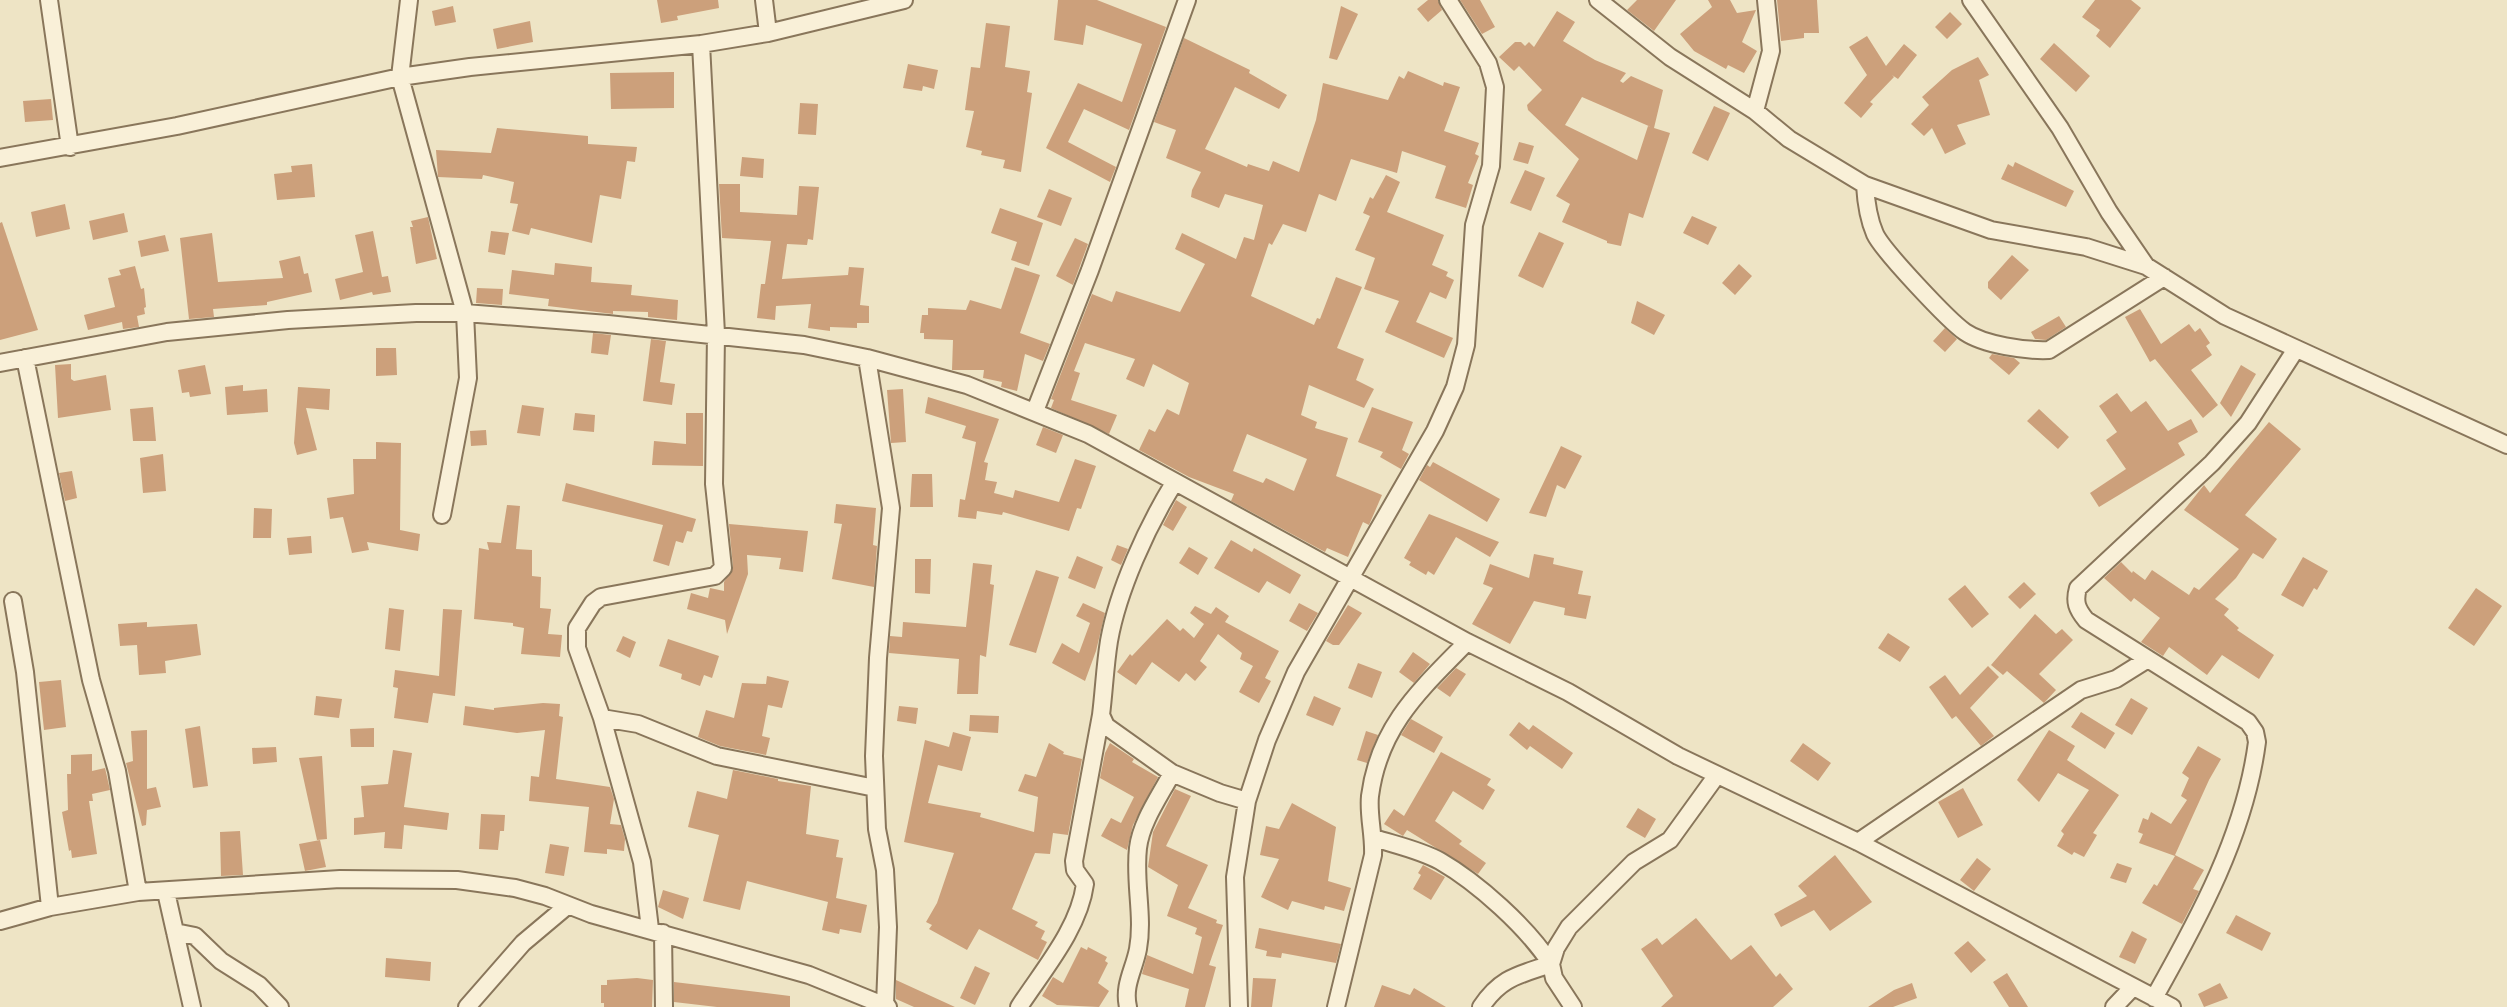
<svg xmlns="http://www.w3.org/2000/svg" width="2507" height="1007" font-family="Georgia,serif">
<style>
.building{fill:#cca07b;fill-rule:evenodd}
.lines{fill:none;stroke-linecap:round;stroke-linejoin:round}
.street-casing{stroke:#89765b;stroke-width:20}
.street{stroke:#f9f0d8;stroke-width:16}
</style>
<rect width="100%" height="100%" fill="#eee4c5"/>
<path class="building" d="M657,0H718L719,8L677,16L678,20L661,23Z
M1058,0H1097L1166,27L1129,130L1084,109L1068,142L1116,167L1110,182L1046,148L1078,83L1122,102L1142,44L1086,25L1083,45L1054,40Z
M1428,0H1438L1442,10L1428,22L1417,9Z
M1460,0H1480L1495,27L1482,34Z
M1637,0H1676L1654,31L1627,10Z
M1708,0H1730L1737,13L1756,10L1742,42L1757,51L1744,73L1728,65L1726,69L1694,51L1680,34L1712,7Z
M1777,0H1817L1819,33H1804V38L1781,41Z
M2095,0H2131L2141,8L2110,48L2096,36L2100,30L2082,17Z
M453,6L456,22L435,26L432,11Z
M1341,6L1358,14L1337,60L1329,58Z
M1557,11L1575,22L1563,41L1595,60L1626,73L1620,81L1623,83L1631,76L1663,90L1654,128L1670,133L1643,218L1629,213L1621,246L1607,243V241L1562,222L1570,204L1556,196L1579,159L1528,110L1527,105L1542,90L1519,66L1514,71L1499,57L1515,42H1521L1525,46L1529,42L1534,47ZM1582,97L1651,127L1648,126L1637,160L1565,125Z
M1950,12L1962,24L1947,39L1935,27Z
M530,21L533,42L497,49L493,29Z
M986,23L1010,26L1005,67L1030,71L1027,92L1032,93L1021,172L1003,168L1005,160L981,155L982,151L966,147L974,111L965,110L971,67L980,68Z
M1867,36L1886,66L1904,44L1917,55L1898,79L1892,75L1894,77L1870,102L1873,104L1861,118L1844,103L1867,75L1849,47Z
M1184,38L1250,70L1249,73L1287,95L1279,109L1235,87L1205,149L1247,167L1248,164L1269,171L1273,161L1299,172L1316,120L1323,83L1388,100L1399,76L1404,79L1408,71L1443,86L1444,82L1460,87L1444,131L1479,143L1475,154L1479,156L1468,183L1473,185L1466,208L1435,198L1446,166L1402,151L1397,173L1351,159L1336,201L1319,194L1306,232L1283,224L1272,245L1269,243L1251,296L1314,325L1317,318L1320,319L1336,277L1362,287L1337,348L1364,359L1356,380L1374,389L1364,408L1309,385L1301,415L1317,422L1315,428L1348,438L1336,476L1382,495L1369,525L1363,522L1348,557L1327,548L1325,552L1231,501L1234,494L1189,477L1139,450L1149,429L1155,432L1167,409L1179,415L1189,383L1153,364L1144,387L1126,379L1135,359L1085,343L1074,371L1080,373L1071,400L1117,415L1109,434L1051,408L1054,400L1051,399L1092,294L1112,302L1116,291L1180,312L1205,264L1175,249L1182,233L1236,259L1244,237L1254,240L1263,205L1225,194L1219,208L1191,197L1192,190L1201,172L1166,158L1176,130L1154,122ZM1247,434L1307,459L1294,491L1266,478L1263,483L1233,471Z
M2054,43L2090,76L2076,92L2040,59Z
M1978,57L1989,75L1979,80L1990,115L1957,125L1966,144L1945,154L1932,128L1924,136L1911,124L1929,105L1922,97L1952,70Z
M908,64L938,70L934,89L923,86L922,91L903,88Z
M674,72V108L611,109L610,73Z
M51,99L53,120L25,122L23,101Z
M800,103L818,104L816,135L798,134Z
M1714,106L1730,113L1708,161L1692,153Z
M497,128L588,136V144L637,147L635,162L627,161L621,199L600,195L592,243L531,228L529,235L512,231L518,204L510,203L514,182L483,175L482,179L438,177L436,150L491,153Z
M1519,142L1534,146L1528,164L1513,160Z
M742,157L764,159L763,178L740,176Z
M2015,162L2074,191L2066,207L2001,179L2008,164L2013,167Z
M312,164L315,197L277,200L274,174L292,172L291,166Z
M1525,170L1545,178L1531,211L1510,203Z
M1386,175L1400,182L1387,212L1444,235L1432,265L1448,272L1446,276L1454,280L1446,299L1430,292L1416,322L1453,338L1444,358L1385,332L1399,301L1364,289L1375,258L1355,250L1370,216L1363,213L1370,197L1373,199Z
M719,184H740V212L797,215L799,186L819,187L813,240L808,239L807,245L787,244L782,279L848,275L849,267L864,268L860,305L869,306V323H857V328L830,327V331L808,328L811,304L776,306L775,320L757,318L761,284H765L771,241L722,238Z
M1049,189L1072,198L1061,226L1037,217Z
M65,204L70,229L36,237L31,212Z
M1000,208L1043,223L1029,266L1011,260L1017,242L991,233Z
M124,213L128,232L93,240L89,221Z
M1692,216L1717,227L1708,245L1683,233Z
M428,217L437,259L416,264L410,227H413L411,221Z
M2,222L38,330L0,340V223Z
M373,231L382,277L388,276L391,292L373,295L372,292L340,300L335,279L363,272L355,235Z
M491,231L509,233L505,255L488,252Z
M1539,232L1564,243L1543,288L1518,276Z
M212,233L218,282L283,278L279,261L300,256L304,274L308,273L312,292L267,302V305L213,309L214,317L189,319L180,238Z
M165,235L169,251L141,257L138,241Z
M1075,238L1088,244L1073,285L1056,276Z
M2012,255L2029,270L2001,300L1988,288V282Z
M555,263L592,267L591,282L632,285L631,295L678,300L677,320L648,317V312L613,311V314L548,306L549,299L509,294L512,270L554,275Z
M1739,264L1752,276L1735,295L1722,283Z
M135,266L141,289L144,288L146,307L144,308L145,314L137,316L139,327L123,329L122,322L88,330L84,315L115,307L108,278L121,275L119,270Z
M1015,267L1040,275L1020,333L1050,344L1043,361L1025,354L1017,391L1001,387L1002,382L983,378L984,370H952L953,340L924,339V333H920L922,315H928V308L966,310L970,300L1001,309Z
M477,288L503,289L502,305L476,303Z
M1637,301L1665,315L1654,335L1631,323Z
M2140,309L2161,344L2189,324L2195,332L2200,328L2210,343L2206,346L2212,355L2191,370L2218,405L2203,418L2155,359L2150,362L2125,317Z
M2059,316L2066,327L2046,340L2035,339L2031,332Z
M1945,328L1957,339L1945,352L1933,341Z
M593,333L611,335L608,355L591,353Z
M651,339L666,341L660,382L675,384L672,405L643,401Z
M376,348H396L397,375L376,376Z
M1992,354L2014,358L2020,363L2009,375L1989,358Z
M71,364V379L74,381L106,375L111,410L58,418L55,365Z
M205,365L211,394L190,397L189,392L182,393L178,370Z
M2241,365L2256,374L2231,417L2220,403Z
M243,385V391L267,389L268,412L227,415L225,387Z
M298,387L330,389L329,410L306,408L317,450L297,455L294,443Z
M903,389L906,442L891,443L887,390Z
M2117,393L2131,412L2146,401L2168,431L2191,419L2198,432L2178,443L2185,455L2099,507L2090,493L2126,469L2106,440L2117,432L2099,406Z
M928,397L999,419L984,462L988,463L985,480L997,482L994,493L1013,498L1015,490L1059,502L1075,459L1096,466L1081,509L1077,508L1069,531L1003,512L1002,515L977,511L976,519L958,517L960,499L965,500L976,442L962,438L966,426L925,413Z
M522,405L544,408L540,436L517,433Z
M153,407L156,441H133L130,409Z
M1372,407L1413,422L1402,450L1409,454L1401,469L1380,457L1383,452L1358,442Z
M2039,409L2069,437L2058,449L2027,421Z
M575,413L595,415L594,432L573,430Z
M686,413H703V466L652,465L654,441L686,444Z
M2269,422L2301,449L2245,515L2277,539L2263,559L2253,553L2236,578L2215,599L2229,609L2224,615L2239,628L2237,630L2274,655L2259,679L2222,655L2207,675L2169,647L2163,656L2141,642L2160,618L2134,598L2131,602L2104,578L2121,562L2132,573L2133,571L2145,580L2152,570L2189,595L2194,587L2199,590L2239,549L2184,510L2204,485L2210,493Z
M1043,427L1063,435L1056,453L1036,445Z
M486,430L487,445L471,446L470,431Z
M376,442L401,443L400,530L420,534L418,551L367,542L369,550L352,553L343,517L330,519L327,498L354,494L353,459H376Z
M1561,446L1582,456L1565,489L1557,485L1546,517L1529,513Z
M163,454L166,491L143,493L140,458Z
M1433,462L1500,499L1487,522L1419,480L1427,465L1430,467Z
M72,471L77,498L65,501L59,473Z
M912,474H932L933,507H910Z
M566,483L696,519L692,532L687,531L683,543L676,541L669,566L653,561L663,525L562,501Z
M1176,500L1187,507L1173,531L1163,525Z
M836,504L876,508L873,545L877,546L874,587L832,579L842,524L834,523Z
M507,505L520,506L516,549L532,550V576L541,577L540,608L551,609L548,634L562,635L560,657L521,654L524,628L513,626V623L474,619L479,548L489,550L487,542L501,543Z
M254,508L272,509L271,538H253Z
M1429,514L1447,521L1499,542L1490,557L1456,537L1434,575L1428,571L1426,575L1409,565L1411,562L1404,558Z
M729,524L808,531L803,572L779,569L781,558L747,555L748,574L727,634L725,620L687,609L691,593L708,598L710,588L724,591V582L733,567Z
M311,536L312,553L289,555L287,538Z
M1231,540L1252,552L1254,548L1301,575L1290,594L1267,581L1259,593L1214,568Z
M1117,545L1128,549L1121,565L1111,560Z
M1189,547L1208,558L1198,575L1179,563Z
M1534,554L1554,558L1553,564L1583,571L1578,594L1591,596L1586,619L1564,615L1565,608L1534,601L1510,644L1472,624L1493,588L1483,584L1490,564L1529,578Z
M1077,556L1103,567L1095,589L1068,578Z
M2303,557L2328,571L2317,590L2314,588L2303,607L2281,595Z
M915,559H931L930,594L915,593Z
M973,563L992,565L990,584L994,585L986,657L980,655L978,694H957L959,659L889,653L890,636L902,637L903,622L966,627Z
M1036,570L1059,577L1036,653L1009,645Z
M2024,582L2036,594L2020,609L2008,597Z
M1965,585L1989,614L1972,628L1948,599Z
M2476,588L2502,606L2474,646L2448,628Z
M1083,603L1105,613L1096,651L1085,681L1052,663L1062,643L1079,653L1090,623L1076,616Z
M1299,603L1318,613L1307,631L1289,621Z
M1348,605L1362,613L1339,645H1333L1326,641Z
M1195,606L1211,614L1216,607L1229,616L1225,622L1279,651L1265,678L1271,681L1259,703L1239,692L1253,666L1240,659L1242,653L1218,634L1200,661L1207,667L1195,681L1186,673L1179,682L1152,662L1136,685L1117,672L1130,654L1132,656L1167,619L1180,631L1183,628L1194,638L1204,624L1190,613Z
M389,608L404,610L400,651L385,649Z
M443,609L462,610L455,696L433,693L428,723L394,718L398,688L393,687L395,670L439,676Z
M2035,614L2056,634L2062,629L2073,640L2039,674L2056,690L2044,703L2007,671L2003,675L1991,665Z
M147,622V627L197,624L201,655L165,661L166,673L139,675L137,645L120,646L118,624Z
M1888,633L1910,647L1900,662L1878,648Z
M623,636L636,642L630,658L616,651Z
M668,639L719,656L712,678L704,675L700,686L681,679L682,674L659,666Z
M1413,652L1430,664L1414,683L1399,672Z
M1358,663L1382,672L1372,698L1348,688Z
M1988,666L1999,677L1970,708L1994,736L1981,746L1956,716L1952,719L1929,687L1945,675L1960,695Z
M1456,668L1466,674L1450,697L1437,688Z
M767,676L789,681L782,708L768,705L762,736L770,738L766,755L720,746L698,737L706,710L734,718L742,683L766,684Z
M61,680L66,727L44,730L39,682Z
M316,696L342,699L339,718L314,715Z
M1314,696L1341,708L1333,726L1306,715Z
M2131,698L2148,708L2132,735L2115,725Z
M543,703L560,704L559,716L563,717L556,779L610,787L614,799L610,824L621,825L625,839L624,851L607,849V854L584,852L589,807L529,801L531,776L539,777L545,730L517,733L463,725L465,706L494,710V708Z
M899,706L918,708L916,724L897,721Z
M2081,712L2115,733L2105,749L2071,727Z
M970,715L999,716L998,733L969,731Z
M1411,719L1443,737L1434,753L1401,735Z
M1519,722L1529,730L1533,725L1573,753L1562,769L1530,746L1527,750L1509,735Z
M200,726L208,786L193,788L185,729Z
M374,728V747H351L350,729Z
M147,730V789L156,787L161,807L147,810L146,825L142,826L126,763L133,761L131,731Z
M2049,730L2075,746L2067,760L2119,795L2093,833L2097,835L2084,857L2074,852L2072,855L2057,846L2064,834L2061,831L2089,790L2058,773L2039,802L2017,780Z
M1366,731L1378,735L1367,763L1357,760Z
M953,732L971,737L962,771L938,765L928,803L981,813L980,817L1034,832L1038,797L1018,791L1025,774L1036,777L1049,743L1064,752L1063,754L1082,759L1068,835L1053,833L1050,854L1035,853L1012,909L1038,922L1035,926L1045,931L1041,939L1047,942L1038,960L979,929L967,950L929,929L932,925L926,922L937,903L954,853L904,842L925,740L949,747Z
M1110,743L1134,759L1132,762L1158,777L1133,825L1127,850L1101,836L1111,818L1121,823L1134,797L1100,778L1105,753Z
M1803,743L1831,763L1818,781L1790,761Z
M2198,746L2221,759L2209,780L2175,855L2204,870L2193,889L2199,891L2182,924L2142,903L2154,884L2157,886L2175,856L2139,843L2143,834L2138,832L2143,818L2148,820L2151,812L2171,824L2187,800L2181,796L2189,778L2182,773Z
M276,747L277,762L253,764L252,748Z
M393,750L412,753L404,807L449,813L447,830L404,825L402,849L384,848L385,832L354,835V818L364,817L361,786L388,784Z
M1441,752L1491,779L1487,785L1495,790L1483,810L1453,791L1435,821L1462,841L1459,844L1486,863L1478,874L1407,830L1403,836L1384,824L1394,809L1404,816Z
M92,754V771L105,768L110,790L92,794L93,801H89L97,854L72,858L71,850L69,851L62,812L68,810L67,774H71V755Z
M322,756L327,839L317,840L299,758Z
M733,770L778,779V781L811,786L806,834L839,840L836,857L843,858L836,898L867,905L861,933L840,929L839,934L822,930L828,902L747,881L740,910L703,901L719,835L688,827L697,791L727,799Z
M1963,788L1983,825L1958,838L1938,802Z
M1175,789L1191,796L1166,846L1208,865L1188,908L1217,920L1216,923L1223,925L1209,965L1216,967L1205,1007H1185L1189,989L1142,974L1147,955L1193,974L1202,937L1195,934L1197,928L1167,916L1178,885L1148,867L1153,832Z
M1292,803L1336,827L1328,881L1351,888L1344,911L1325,906L1324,910L1292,901L1288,910L1261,897L1279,859L1260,855L1266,826L1279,829Z
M1638,808L1656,819L1645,838L1626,827Z
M481,814L505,815L504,831H500L498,850L479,849Z
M240,831L243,875L221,876L220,832Z
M320,840L326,867L305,871L299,844Z
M550,844L569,847L564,876L545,873Z
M1835,855L1872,902L1830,931L1814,910L1781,927L1774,914L1807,896L1798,886Z
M1977,858L1991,869L1974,891L1960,880Z
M2117,863L2132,868L2126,883L2110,878Z
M1423,865L1445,877L1431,900L1413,889L1421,875L1418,873Z
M663,890L689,898L683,919L658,907Z
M2236,915L2271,933L2262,951L2226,933Z
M1696,918L1731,960L1751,945L1776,977L1780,973L1793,989L1773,1007H1661L1673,996L1641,949L1657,938L1662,945Z
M1259,928L1341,944L1336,963L1282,953L1281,958L1266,956L1267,951L1255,948Z
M2132,931L2147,939L2135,964L2119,957Z
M1968,941L1986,960L1971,973L1954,953Z
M1081,947L1087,950L1088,947L1107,957L1105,961L1108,963L1098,983L1109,991L1099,1007L1057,1005L1042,996L1053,977L1063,983Z
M386,958L431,962L430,981L385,977Z
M975,966L990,973L975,1005L960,998Z
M2007,973L2028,1007H2009L1993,982Z
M637,978L653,980L652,1007H604V1003H601V985H607V980Z
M1253,978L1276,979L1272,1007H1251Z
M896,980L955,1007H914L896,999Z
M674,982L790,996V1007H717L674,1002Z
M1912,983L1917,998L1893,1007H1868L1894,990Z
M2220,983L2228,998L2204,1007L2198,994Z
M1382,985L1410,995L1414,988L1446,1007H1374Z"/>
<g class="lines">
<g class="street-casing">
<path id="street" d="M49,0L70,147
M409,0L400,77L465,313L468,378L442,515
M764,0L768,33
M1598,0L1670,57L1755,111L1789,139L1865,185L1991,230L2086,247L2146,266L2225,316L2507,445
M1971,0L2060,128L2109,212L2146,266
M1755,111L1771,51L1766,0
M0,158L177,126L400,77L470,67L701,44L768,33L904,0
M1865,185C1866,202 1868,218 1875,234C1883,251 1949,321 1965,332C1984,345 2026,351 2049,350L2164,277
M25,358L91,680L117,771L138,892
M867,358L891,508L878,658L874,756L877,829L885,870L888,927L885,1005
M0,363L167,332L288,320L416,313H465L608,324L804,345L867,358L967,385L1088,434L1467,642L1568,692L1678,756L1858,842L2172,1007
M1035,411L1090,270L1187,0
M1174,483C1147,527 1118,590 1109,641C1105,666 1104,691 1101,715L1106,726L1172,773L1220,793L1247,801
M13,601L25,672L50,907
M602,718L638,724L717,756L875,788
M1374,838C1396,845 1420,850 1440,861C1478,883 1527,927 1551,964C1519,975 1501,977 1481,1007
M1858,842L2081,690L2116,679L2148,659
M166,892L192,1007
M0,921L50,907L138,892L340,879L457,880L515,888L545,896L591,914L809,975L888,1007
M650,929L642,862L602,718L577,648V628L593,603L601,597L715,576L723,568L714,484L716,334L701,44
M175,932L195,936L221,961L259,985L280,1007
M663,933L664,1007
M2154,998C2199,918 2245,834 2257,742L2255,732L2248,722L2086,620C2077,609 2074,602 2078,588L2212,463L2248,423L2296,349
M467,1007L523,943L567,906
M1019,1007C1043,970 1079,929 1085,884L1075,870L1074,861L1101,715
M1128,1007C1123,985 1134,970 1138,949C1144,916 1134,882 1138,848C1141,822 1160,796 1172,773
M1239,1007L1235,877L1247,801L1267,740L1296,672L1435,431L1455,387L1466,345L1474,225L1491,166L1495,87L1488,63L1448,0
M1336,1007L1373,855C1374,835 1368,815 1370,796C1379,726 1421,689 1467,642
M1573,1007L1554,978L1551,964L1556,948L1569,927L1634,862L1670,840L1717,775
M2114,1007L2133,987"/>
</g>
<use href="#street" class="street"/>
</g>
</svg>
